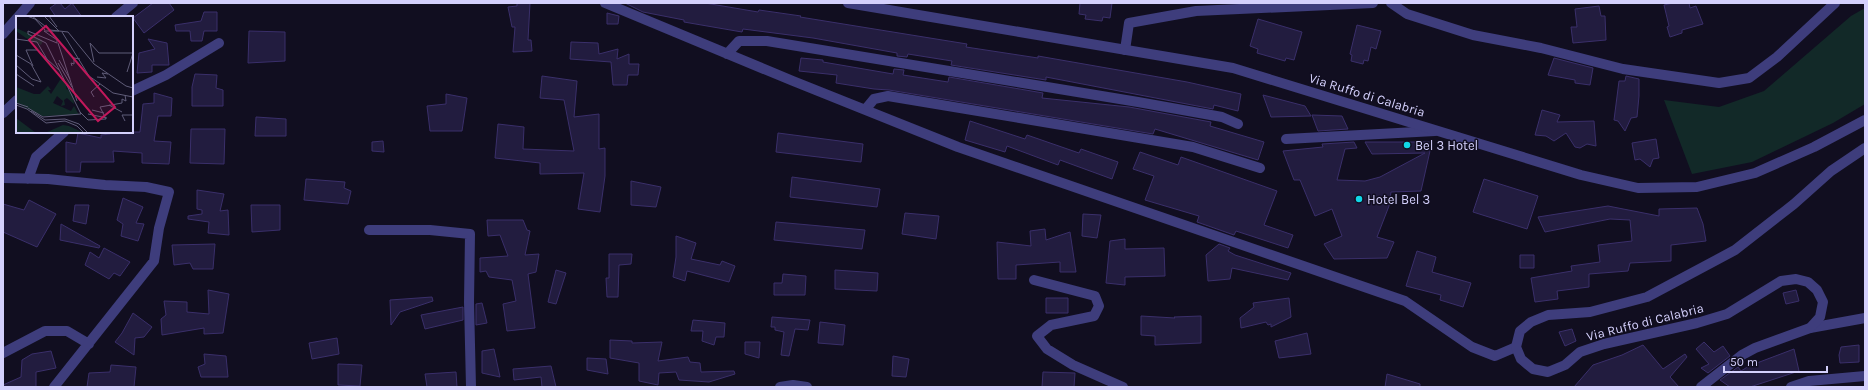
<svg xmlns="http://www.w3.org/2000/svg" width="1868" height="390" font-family="Karla,sans-serif">
<style>
.green{fill:#122928}
.building{fill:#221c3f;stroke:#3a2f6a}
.lines{fill:none;stroke-linecap:round;stroke-linejoin:round}
.minor{stroke:#3e3d7c;stroke-width:10}
.tertiary{stroke:#3e3d7c;stroke-width:10}
.poi-dot{fill:#10d7e8;stroke:#110e20;stroke-width:1.5}
.labels{text-anchor:middle;dominant-baseline:central;stroke-width:3;stroke-linejoin:round;paint-order:stroke}
.street-label{font-size:13px;fill:#d4d0fc;stroke:#110e20}
.poi-label{font-size:13px;fill:#d4d0fc;stroke:#110e20;text-anchor:start}
.inset-road{fill:none;stroke:#5f5c78;stroke-width:1}
.view{fill:#c2185b;fill-opacity:0.15;stroke:#c2185b;stroke-width:2}
.inset-edge{fill:none;stroke:#d4d0fc;stroke-width:2}
</style>
<rect width="100%" height="100%" fill="#110e20"/>
<path class="green" d="M1865,8V104L1833,123L1752,162L1692,174L1664,100L1719,107L1764,91L1851,16Z"/>
<path class="building" d="M57,3H60L65,9L72,3L82,17H56L50,8Z
M153,3H169L174,10L144,33L133,18Z
M517,3H530L528,40H531L532,51L513,52L515,27H512L508,7L517,6Z
M625,3H705L758,12L759,10L801,16L800,17L967,44L966,47L1038,58V56L1187,82L1241,94L1238,111L1214,105L1213,109L1046,77V80L951,65L952,61L908,54L907,57L897,56V53L813,38L743,29L742,32L684,22V20L643,12Z
M1080,3H1112L1110,18L1103,17L1102,21L1085,19L1086,15L1079,14Z
M1673,3H1689L1690,8L1696,6L1703,24L1682,30V33L1670,37L1667,27L1669,26L1664,5Z
M1599,6L1601,16H1605L1606,40L1573,43L1571,27H1577L1575,9Z
M204,12H217V31H204L202,41H191L190,31H176L175,25L201,21Z
M607,13L619,16L618,24H607Z
M1258,19L1302,32L1294,60L1286,58L1285,61L1257,53L1258,49L1250,46Z
M1357,25L1381,31L1376,49L1371,47L1368,61L1364,60L1363,64L1351,61L1352,55L1350,54Z
M249,31L285,32V61L248,63Z
M148,39L167,43L169,65H152V72L137,73L139,53L155,49Z
M571,42L598,43L599,54L618,49L617,59L629,54V64H639L638,75H628L627,85H613L611,62L570,59Z
M801,58L823,60V62L893,74L894,69L904,70L903,75L948,82L949,77L1043,93L1042,98L1129,107L1211,122L1210,126L1264,142L1258,160L1155,129L1153,134L889,90L874,89L836,83L837,75L799,71Z
M1554,58L1593,68L1590,85L1575,83V80L1548,75Z
M195,74L217,75L216,88L223,90V106H192V87Z
M542,76L577,81L574,117L599,114V149L605,148V176L600,212L578,209L584,173L540,174V163L495,158L498,124L524,127L523,149L574,151L564,100L540,98Z
M1626,76L1639,79V96L1637,117L1631,118L1625,131L1618,121L1614,120L1619,81H1625Z
M154,93L172,98L171,116H158L154,141L171,142L169,164L142,163V153L113,151L114,162H81L80,172H66V142L76,144L78,133L101,138V135L110,134V132H140L143,104L154,103Z
M446,94L467,98L462,131H430L427,106L446,104Z
M1263,95L1305,106L1311,116L1271,117Z
M1542,110L1560,115L1557,122L1594,121L1596,146L1587,144L1580,148L1575,147L1566,133L1554,141L1546,136L1535,135Z
M1312,115L1342,116L1348,129L1318,131Z
M256,117L286,119V136H255Z
M970,121L1025,139L1027,135L1079,153L1081,149L1118,162L1112,179L1060,160L1058,165L1007,146L1005,152L965,140Z
M191,129H225L224,164L190,163Z
M778,133L863,144L861,162L776,152Z
M1656,139L1659,158L1653,159L1650,167L1640,159L1635,160L1632,143Z
M383,141L384,152L372,151V142Z
M1354,142L1357,148L1345,149L1337,180L1365,181L1380,177L1425,153L1372,154L1365,142H1432L1421,191L1391,192L1389,206L1377,237L1394,242L1387,258L1334,259L1324,244L1342,236L1332,209L1315,216L1300,180H1294L1283,151L1323,147L1322,144Z
M1140,152L1178,165L1181,157L1277,191L1264,225L1293,235L1288,248L1236,231L1234,235L1197,222L1199,216L1145,200L1154,176L1133,169Z
M792,177L880,189L877,207L790,197Z
M306,179L345,182L344,188L351,191L348,204L304,200Z
M1484,179L1538,196L1527,229L1473,212Z
M631,181L661,187L656,207L631,205Z
M197,190L224,194L220,211L228,210L229,235L208,233L209,222L188,219V216L202,214V210L197,209Z
M123,198L143,207L136,223L144,224L138,241L121,236L123,224L117,220Z
M29,200L56,214L37,247L3,232V204L24,210Z
M75,205H89L86,224L73,221Z
M251,205H280V230L252,232Z
M1608,206L1659,216V209L1697,208L1703,224L1706,241L1671,245V261L1630,263L1628,271L1589,274V287L1557,291L1558,299L1535,302L1531,278L1572,271L1571,266L1600,262L1598,245L1632,241L1630,220L1610,219L1545,232L1538,217Z
M905,213L939,216L936,239L902,234Z
M1083,214L1101,215L1097,238L1082,236Z
M487,220H523L527,230L530,231L525,255L539,254L536,272L528,274L535,328L507,331L503,304L516,301L512,280L489,277L486,271L480,272V258L508,256L500,235L488,236Z
M776,222L865,230L862,249L774,240Z
M61,224L100,246L99,248L60,240Z
M1045,229L1046,240L1070,232L1076,272H1060V262L1016,265V279H998L997,242L1031,246L1030,231Z
M676,236L696,243L691,259L720,265L722,261L735,266L729,282L687,271L685,281L673,277L676,257Z
M1125,239V249L1164,248L1165,276L1125,277V285L1106,283L1110,241Z
M215,244L213,269H193L190,263L174,265L172,245Z
M1219,244L1230,248L1228,251L1235,255L1291,273L1288,280L1232,268L1230,279L1208,281L1206,255Z
M104,248L130,262L120,276L114,273L109,279L85,265L90,252L99,258Z
M1417,251L1436,257L1432,272L1471,283L1463,307L1440,300L1441,295L1406,286Z
M609,254H632L631,264L619,265L618,297H607L606,278H609Z
M1520,255H1534V268H1520Z
M556,270L566,273L556,304L548,302Z
M835,270L878,273L877,291L835,289Z
M783,274L806,276L805,295H774V283H782Z
M208,290L229,294L223,333L204,334V328L162,335L161,319L166,315L164,301L187,302V312L209,314Z
M1796,290L1799,301L1786,304L1783,293Z
M432,297L433,301L400,312L391,325L390,300Z
M1046,298H1068V313H1046Z
M1289,298L1291,317L1271,327V324L1268,325L1266,322L1241,328L1240,318L1254,307L1253,303Z
M482,303L487,323L476,325V304Z
M463,307V320L425,329L421,315Z
M133,313L152,327L144,337L135,338L134,355L115,342L122,333Z
M1141,316L1175,318L1174,317L1201,316V343L1155,345V336L1141,335Z
M772,317L810,320L808,330L795,329L789,356L781,355L784,332L775,330V327H771Z
M693,320L725,323L724,337H716L714,345L702,341L703,331H691Z
M820,322L845,325L843,345L818,343Z
M1572,329L1576,341L1565,346L1559,332Z
M1307,333L1311,354L1279,358L1275,341Z
M337,338L339,354L312,359L309,343Z
M610,340L632,341V343L662,342L658,361L688,357L690,362L700,363L701,372L734,371L735,374L709,382L679,380L676,372L659,373L658,385L639,381V363L610,358Z
M745,342H760L759,358L745,354Z
M1704,342L1714,352L1723,346L1730,356L1708,373L1701,368L1709,364L1696,349Z
M1643,345L1663,369L1685,354L1687,357L1670,377L1679,387H1574L1593,365L1622,355Z
M1859,345V362L1840,363L1839,355L1841,347Z
M494,349L500,377L482,373V351Z
M1794,349L1799,371L1750,387H1730L1720,380L1738,367L1741,371L1749,366Z
M51,351L56,368L36,372V387H3V385L21,377L22,360L32,354Z
M204,354L226,356L228,377H201L198,367L205,364Z
M893,356L909,359L906,377L892,376Z
M587,358L606,359L608,374L587,370Z
M338,364L362,365L360,386L338,385Z
M111,365L136,367L134,387H87L89,373L110,372Z
M551,366L556,387H542L541,377L514,380L513,369Z
M456,372L457,387H427L425,374Z
M1043,372L1075,373L1074,387H1042Z
M1387,374L1420,384V387H1385Z"/>
<g class="lines">
<path class="minor" d="M605,3L793,81L958,147L1405,301L1472,347L1495,356L1516,347
M1391,3L1407,14L1473,35L1541,48L1623,69L1719,83L1749,78L1777,57L1835,3
M18,17L30,3
M116,17L133,3
M3,34L17,18
M1125,50L1129,23L1196,11L1373,3
M727,54L739,41H767L1138,102L1222,117L1238,124
M132,91L166,75L219,43
M865,110L874,99L888,96L1193,147L1260,168
M3,113L17,100
M1286,139L1435,131
M3,178L48,179L105,185L146,187L169,192L159,228L154,261L54,387
M28,179L36,157L64,132
M369,230H430L470,234L469,302L471,387
M1034,280L1095,296L1099,306L1094,316L1051,325L1037,336L1047,349L1073,365L1123,387
M1810,328L1865,318
M3,353L45,331H67L89,344"/>
<path class="tertiary" d="M848,3L1233,68L1581,175L1638,188L1697,187L1755,173L1814,147L1865,120
M780,387L793,385L807,387
M1701,387L1742,355L1755,348L1810,328L1820,317L1823,302L1817,290L1808,282L1796,279L1781,281L1727,314L1697,323L1604,344L1580,352L1565,365L1548,372L1533,369L1521,359L1516,347L1520,331L1531,322L1548,315L1590,312L1647,297L1735,250L1794,204L1831,171L1865,148
M1791,387L1809,381L1865,376"/>
</g>
<g class="poi-dot">
<circle cx="1407" cy="145" r="4"/>
<circle cx="1359" cy="199" r="4"/>
</g>
<g class="labels">
<g class="street-label">
<text transform="translate(1367 95) rotate(17)">Via Ruffo di Calabria</text>
<text transform="translate(1645 322) rotate(-14)">Via Ruffo di Calabria</text>
</g>
<g class="poi-label">
<text x="1415" y="145">Bel 3 Hotel</text>
<text x="1367" y="199">Hotel Bel 3</text>
</g>
</g>
<g transform="translate(16 16)">
<rect width="117" height="117" fill="#110e20"/>
<path d="M0,12L25,23L27,25L25,29L10,22L0,15ZM44,64H48L51,70L50,72L57,79L58,88L51,82L48,84L49,89L45,90L47,85L41,80L37,87L55,95L58,90L63,99L26,100L0,87V71L18,78H24L32,70L35,74H32L35,78ZM0,102L20,117H27H0ZM47,109L53,110L68,117H29Z" fill="#122928"/>
<path class="inset-road" d="M11,0L19,3L29,14M16,0L34,14L52,16L78,48L110,70L117,72M28,0L43,15M33,0L41,11M12,15V18L30,27L65,98L27,101L12,92M12,15L41,27V24L28,15H43M46,16L73,60L97,77L117,81M0,23L21,26L31,43M42,27L61,85M0,39L15,48L25,66L16,63L0,49M43,44L54,63M78,46L74,27L83,37H117M42,47L56,71M17,50L10,34H21L43,54M56,50L55,47L58,48V42L64,43M111,56L117,37M0,58L18,70M81,61L90,62L86,57L92,58M78,81L75,76L84,68M0,87L12,91M0,89L11,93L30,107L49,105L61,110L68,117M93,89L106,96M76,94L88,97M15,95L29,104L49,103L63,108L72,117M64,96L72,104L90,103L84,91L106,87V83L110,85L109,79M72,98L91,102M109,105L106,99H117"/>
<path class="view" d="M30,10L99,91L82,105L13,24Z"/>
<rect width="117" height="117" class="inset-edge"/>
</g>
<rect width="1868" height="390" fill="none" stroke="#d4d0fc" stroke-width="8"/>
<path d="M1724 366v6h103v-6" fill="none" stroke="#d4d0fc" stroke-width="2"/>
<text x="1730" y="366" font-size="12" fill="#d4d0fc" stroke="#110e20" stroke-width="3" paint-order="stroke">50 m</text>
</svg>
